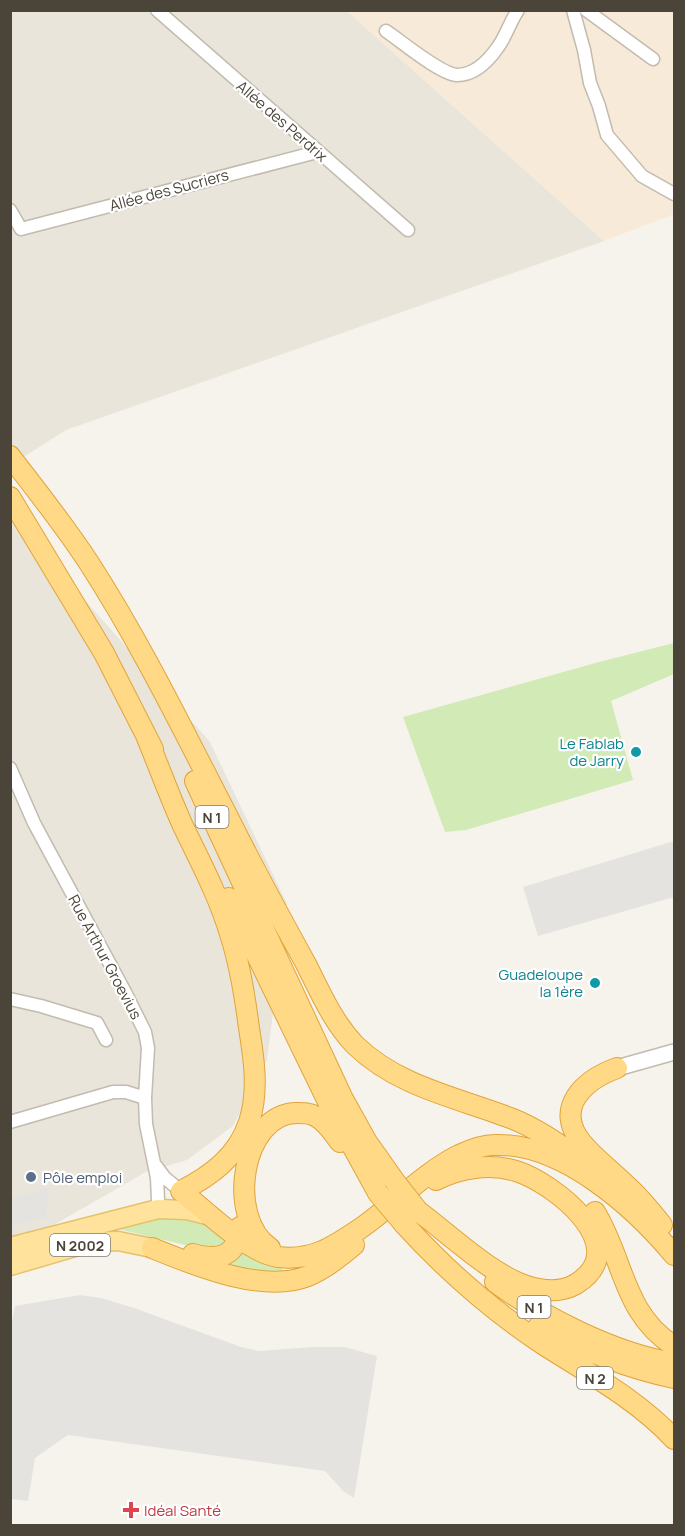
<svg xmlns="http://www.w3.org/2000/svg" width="685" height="1536" font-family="Manrope,sans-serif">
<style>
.residential{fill:#eae5da}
.commercial{fill:#f7ead8}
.green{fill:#d2eab5}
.parking{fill:#e5e3e0}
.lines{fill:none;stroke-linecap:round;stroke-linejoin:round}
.minor-casing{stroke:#c2bbae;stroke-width:15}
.tertiary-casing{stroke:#c2bbae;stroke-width:18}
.primary-casing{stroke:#e6c16a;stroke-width:21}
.trunk-casing{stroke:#e0a43c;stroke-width:22}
.minor{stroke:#fff;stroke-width:12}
.tertiary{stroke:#fff;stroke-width:15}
.primary{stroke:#ffe39c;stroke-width:18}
.trunk{stroke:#ffd985;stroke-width:20}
.trunk-bridge-casing{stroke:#e0a43c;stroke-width:22;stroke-linecap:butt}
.trunk-bridge{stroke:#ffd985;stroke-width:20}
.culture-dot{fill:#0f9aa8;stroke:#fff;stroke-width:2}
.service-dot{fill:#5c6f8a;stroke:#fff;stroke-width:2}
.health-dot{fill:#e0444e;stroke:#fff;stroke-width:2}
.labels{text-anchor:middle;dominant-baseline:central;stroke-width:4.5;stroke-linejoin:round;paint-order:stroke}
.shield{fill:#fff;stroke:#817c74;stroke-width:1.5}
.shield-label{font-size:14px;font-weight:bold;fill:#4b4439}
.street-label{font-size:15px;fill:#4b4439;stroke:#fff}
.culture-label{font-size:15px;fill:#0d838f;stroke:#fff;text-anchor:end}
.service-label{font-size:15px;fill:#4e5e75;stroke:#fff;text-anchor:start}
.health-label{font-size:15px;fill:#be3a42;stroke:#fff;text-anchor:start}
</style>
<rect width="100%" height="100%" fill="#f6f3ec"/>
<path class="residential" d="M11,11H347L604,241L66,430L11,465Z
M10,515L210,742L287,904L267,1060L233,1126L187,1160L146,1172L45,1230L10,1240Z"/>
<path class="commercial" d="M347,11H674V214L604,241Z"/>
<path class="green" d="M674,643V674L611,701L633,780L466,830L445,832L403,717L599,662Z
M193,1214L228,1234L226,1244L210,1251L118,1229L117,1223Z
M243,1245L283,1263L282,1272L243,1271L221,1262Z"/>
<path class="parking" d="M674,841V897L538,936L523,887Z
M47,1188L49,1198L45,1218L11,1226V1198Z
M80,1295L101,1298L134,1308L241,1347L259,1351L312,1347H345L377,1356L354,1498L343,1491L325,1471L68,1435L35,1458L28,1501L11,1499L10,1332L15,1306Z"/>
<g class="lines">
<g class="minor-casing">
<path id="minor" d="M157,10L408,230
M573,10L584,50L590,83L599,106L607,135L642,176L674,194
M586,10L653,59
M386,31C401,41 440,74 457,75C475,75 489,60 498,47C506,36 510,22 518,10
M10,210L21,229L317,152
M10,768L34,823L125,992L145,1032L148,1048L145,1098L146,1124L157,1178L158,1200
M10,999L41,1006L97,1023L106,1040
M10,1122L113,1092H126L145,1098
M156,1166L165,1178L181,1191"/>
</g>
<g class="tertiary-casing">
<path id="tertiary" d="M617,1068L674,1052"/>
</g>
<g class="primary-casing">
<path id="primary" d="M10,1247L158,1209L187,1210L211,1216
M10,1266L92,1242L118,1241L152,1248"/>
</g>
<g class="trunk-casing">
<path id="trunk" d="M10,456C37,491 65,526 89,563C142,645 185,734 230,821C254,869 280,917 306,964C320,992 333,1022 355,1045C398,1087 459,1098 513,1119C538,1129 564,1147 586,1164
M10,497L104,653L153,749
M147,738C159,767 170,797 183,826C200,861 219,897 230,934C240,964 245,997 249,1028C254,1059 259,1092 249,1122C238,1156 211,1176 181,1191C205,1210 248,1253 278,1257C313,1261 333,1247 361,1228C394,1205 423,1173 459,1155C470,1150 482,1145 494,1145C562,1142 634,1207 674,1255
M195,781L342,1097L367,1142L396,1183
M229,898L328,1102L378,1193
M617,1068C584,1080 553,1108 582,1143C594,1158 611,1170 625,1184C639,1196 651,1211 662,1225
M418,1211C448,1233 493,1276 527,1286C543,1291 561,1293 576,1284C636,1247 554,1183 516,1171C490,1163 459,1168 436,1180
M595,1212C624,1259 623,1314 674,1346
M404,1224C444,1268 494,1312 544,1345C588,1373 638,1400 674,1439
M152,1248C194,1265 263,1294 308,1276C325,1269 340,1257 354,1245
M270,1248C225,1218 242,1113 297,1113C304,1113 310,1113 315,1116C326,1121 333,1133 340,1142
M193,1254C219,1261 237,1257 240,1227
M495,1282C542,1317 616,1354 674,1363
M538,1327C582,1350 626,1368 674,1378"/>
</g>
<use href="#minor" class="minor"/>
<use href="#tertiary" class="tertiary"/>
<use href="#primary" class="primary"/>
<use href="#trunk" class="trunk"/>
<g class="trunk-bridge-casing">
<path id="trunk-bridge" d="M396,1183L418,1211
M378,1193L404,1224"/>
</g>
<use href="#trunk-bridge" class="trunk-bridge"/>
</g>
<g class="culture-dot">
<circle cx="636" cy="752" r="6"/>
<circle cx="595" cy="983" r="6"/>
</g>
<circle class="service-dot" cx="31" cy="1177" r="6"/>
<path class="health-dot" d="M128 1501h6v6h6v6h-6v6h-6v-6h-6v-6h6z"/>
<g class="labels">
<g class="shield">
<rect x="195.5" y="806" width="33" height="22" rx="4.5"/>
<rect x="50" y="1234" width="60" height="22" rx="4.5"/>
<rect x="517.5" y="1296" width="33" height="22" rx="4.5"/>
<rect x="577" y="1367" width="36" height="22" rx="4.5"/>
</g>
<g class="shield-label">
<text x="212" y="817">N 1</text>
<text x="80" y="1245">N 2002</text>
<text x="534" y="1307">N 1</text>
<text x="595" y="1378">N 2</text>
</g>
<g class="street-label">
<text transform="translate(282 121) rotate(41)">Allée des Perdrix</text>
<text transform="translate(169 190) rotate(-15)">Allée des Sucriers</text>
<text transform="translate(105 957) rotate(62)">Rue Arthur Groevius</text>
</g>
<g class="culture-label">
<text x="624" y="743">Le Fablab<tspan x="624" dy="17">de Jarry</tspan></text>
<text x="583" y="974">Guadeloupe<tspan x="583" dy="17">la 1ère</tspan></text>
</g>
<g class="service-label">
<text x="43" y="1177">Pôle emploi</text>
</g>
<g class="health-label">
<text x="144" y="1510">Idéal Santé</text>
</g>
</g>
<rect width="685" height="1536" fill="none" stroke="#4b4439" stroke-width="24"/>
</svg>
